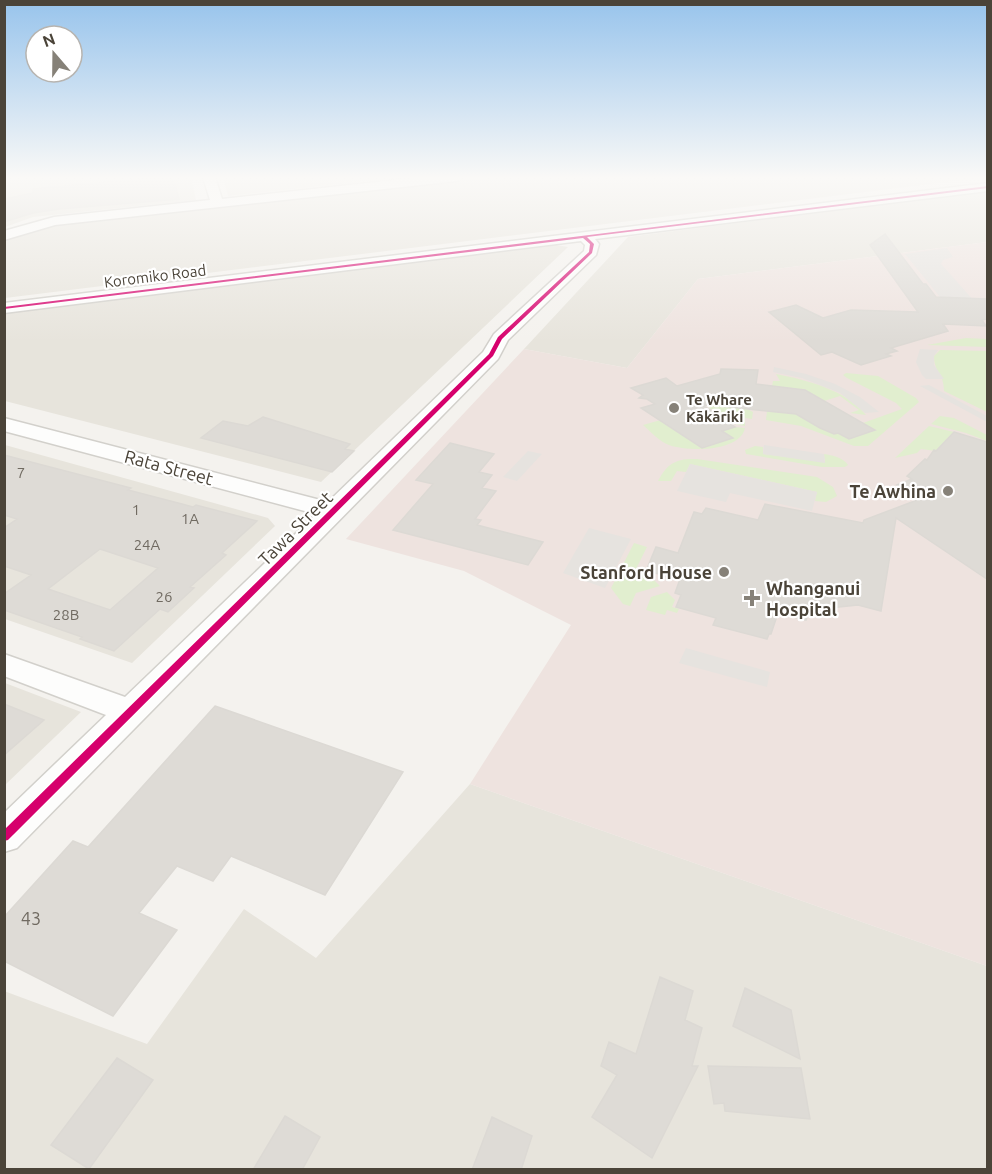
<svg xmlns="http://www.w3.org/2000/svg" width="992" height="1174" font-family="Ubuntu,sans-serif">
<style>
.residential{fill:#e7e4dc}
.medical{fill:#eee3df}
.green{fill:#e1eecf}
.parking{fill:#e6e3df}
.building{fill:#dedbd6;stroke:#dcd9d4;stroke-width:1.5;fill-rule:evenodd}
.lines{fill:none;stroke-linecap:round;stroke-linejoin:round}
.street-casing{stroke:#d2d0cb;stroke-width:3}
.street{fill:#fdfdfc;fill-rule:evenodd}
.cycleway-casing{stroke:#fff;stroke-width:3}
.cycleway{fill:#d6006c;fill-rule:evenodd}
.poi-dot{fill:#868178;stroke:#fff;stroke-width:2}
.labels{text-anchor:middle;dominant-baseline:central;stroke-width:4.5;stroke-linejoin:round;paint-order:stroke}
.far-street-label{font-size:15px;fill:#4b4439;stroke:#fff}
.far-poi-label{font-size:15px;font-weight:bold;fill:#4b4439;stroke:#fff;text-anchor:start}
.number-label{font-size:15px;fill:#706a61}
.street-label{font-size:18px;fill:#4b4439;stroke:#fff}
.poi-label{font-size:18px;font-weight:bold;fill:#4b4439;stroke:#fff;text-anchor:end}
.near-number-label{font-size:18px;fill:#706a61}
</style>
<rect width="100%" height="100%" fill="#f4f2ee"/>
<path class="residential" d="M4,177H191L196,200L33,217L5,227Z
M223,177H404L228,196Z
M495,177H987L5,298V240L40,227L55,224Z
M987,191V242L698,279L627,368L524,349L628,237Z
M556,245L568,247L321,482L5,401L4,312Z
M5,445L268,518L275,526L132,663L5,619Z
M5,683L81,712L5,785Z
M470,784L987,966V1169H5L4,991L147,1044L244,909L316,958Z"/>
<path class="medical" d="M987,242V966L470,784L571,625L464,571L346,539L524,349L627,368L698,279Z"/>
<path class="green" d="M966,338L987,339V347L927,345Z
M940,350L987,351V412L944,391C944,373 934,373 934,356Z
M846,373L878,376L916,398L919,402L868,446H854L801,426L766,420L767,411L795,412L849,439L874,430L863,423L902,409L896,403L847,378L843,375Z
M776,374C807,380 846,390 866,415L850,413L859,410L840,396L824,401L807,391L772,386L773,381H780Z
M731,400L753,412L752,419L745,418V426L734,424L708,407Z
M682,414L702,448L732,438L722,431L735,427L745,428C740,452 689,452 669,445C660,442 650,431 643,425Z
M940,416L954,418L987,435V441L966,433L931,424Z
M929,426L954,432L936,451L921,449L917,453L895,458Z
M755,446L763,447V454L825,462L824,454C832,455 844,458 848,465L845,467H822L746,454L745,450Z
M697,459L817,477L833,487L837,496L826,502L815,501L817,492L690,464L686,472L677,471L671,481H658C667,463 677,458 697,459Z
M634,543L647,547L636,569L646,572L660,586L636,593L630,606L623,604L611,588Z
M667,592L675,600L672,607L679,609L677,613L667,610L665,615L646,610L651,597Z"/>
<path class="parking" d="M947,248L953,257L943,260L941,264L976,303L987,302V317L951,297H940L905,254Z
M920,349L938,350L934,356V365L944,379H926L922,375L916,362Z
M774,367L806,374L835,384L860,397L879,412L865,413L840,393L802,378L773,372Z
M929,385L987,416V422L920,386Z
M764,445L824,454L825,463L763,454Z
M528,451L542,454L517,481L503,477Z
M690,464L817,492L812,511L730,493L726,502L677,491Z
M589,528L631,539L605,588L563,573Z
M686,648L770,672L767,687L679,663Z"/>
<path class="building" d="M160,177H173L179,199L59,209L33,213L4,222V199L33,193V189Z
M885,234L923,284H926L936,297L987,299V319L982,320L986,326L943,324L948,331L891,348L897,351L886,354L891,356L861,365L832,352L821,355L769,312L796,305L823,318L851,310L918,312L870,245Z
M721,369L758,370L756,384L805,390L875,430L849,439L838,433L834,434L820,428L796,414L701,404L735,427L722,431L733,438L702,448L641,408L655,404L647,399L639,398L643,395L631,388L666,378L677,386L720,374Z
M263,417L350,444L345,449L354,451L332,472L201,438L223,421L248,426Z
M954,432L987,442V579L896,518L881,611L858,605L810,610L806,620L778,613L771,634H769L767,639L713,625L716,618L676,607L681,595L675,593L680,579L646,571L656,547L678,553L694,512L702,514L706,508L758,520L765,504L863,523L864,520L920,499L897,485L912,479L907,476L925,459L927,460L934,450L936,451Z
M450,443L494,454L479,472L492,475L482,488L496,491L475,519L481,520L477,525L543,542L528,565L393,530L433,484L416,480Z
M4,455L131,488L128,490L182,504L193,507L196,505L257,521L222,553L226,555L190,587L194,588L168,612L160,609L114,651L80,639L82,637L4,610V594L31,575L4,566V528L17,519L4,515ZM100,549L158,568L110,610L48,589Z
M4,704L44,720L4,755Z
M215,706L403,772L325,895L231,856L213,881L177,866L139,913L177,930L113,1016L4,961V917L73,841L88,847Z
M660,977L693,991L685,1020L702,1028L692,1066H698L652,1158L592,1117L617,1075L601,1066L609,1042L636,1054Z
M745,988L791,1010L800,1059L733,1026Z
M117,1058L153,1080L89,1169L51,1145Z
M708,1066L801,1068L810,1119L725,1111L724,1103L714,1104Z
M285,1116L320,1137L302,1170H253Z
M492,1117L532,1136L521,1170H472Z"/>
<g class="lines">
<g class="street-casing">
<path id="street" d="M203,177H215L222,199L422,177H463L457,181L55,225L4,240V231L54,217L210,200Z
M988,183V191L595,239L599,244L596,255L508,340L498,359L17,848L4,852V813L106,715L4,676V654L125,697L316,514L4,431V418L328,502L483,352L494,334L584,251L585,245L581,241L4,313V303Z"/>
</g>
<use href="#street" class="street"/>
<g class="cycleway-casing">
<path id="cycleway" d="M988,186V188L587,237L594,244L592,253L502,339L493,356L8,840L4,841V830L489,354L498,337L589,252L590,244L583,238L4,309V307Z"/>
</g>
<use href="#cycleway" class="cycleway"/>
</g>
<linearGradient id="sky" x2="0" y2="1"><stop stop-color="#98c4ec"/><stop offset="0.52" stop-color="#faf9f7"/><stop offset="1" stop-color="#faf9f7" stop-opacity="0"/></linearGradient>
<rect width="992" height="342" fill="url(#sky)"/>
<g class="poi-dot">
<circle cx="674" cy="408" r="6"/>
<circle cx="948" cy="491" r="6"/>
<circle cx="724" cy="572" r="6"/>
<path d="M749 589h6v6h6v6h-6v6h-6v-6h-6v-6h6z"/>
</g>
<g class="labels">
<g class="far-street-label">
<text transform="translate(155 276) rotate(-7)">Koromiko Road</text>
</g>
<g class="far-poi-label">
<text x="686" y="399">Te Whare<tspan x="686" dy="17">Kākāriki</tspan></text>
</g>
<g class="number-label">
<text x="21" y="472">7</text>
<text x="136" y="509">1</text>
<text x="190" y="518">1A</text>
<text x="147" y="544">24A</text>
<text x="164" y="596">26</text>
<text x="66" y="614">28B</text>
</g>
<g class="street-label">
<text transform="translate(169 467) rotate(15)">Rata Street</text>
<text transform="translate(295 528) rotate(-45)">Tawa Street</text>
</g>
<g class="poi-label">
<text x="936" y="491">Te Awhina</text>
<text x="712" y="572">Stanford House</text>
<text x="766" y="588" text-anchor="start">Whanganui<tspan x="766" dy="21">Hospital</tspan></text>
</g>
<g class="near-number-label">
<text x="31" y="918">43</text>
</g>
</g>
<rect width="992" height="1174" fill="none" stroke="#4b4439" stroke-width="12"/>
<g transform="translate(54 54) rotate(340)"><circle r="28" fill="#ffffff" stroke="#b7b4b0" stroke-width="1.5"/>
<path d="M0-4.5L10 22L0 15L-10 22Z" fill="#868178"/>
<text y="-9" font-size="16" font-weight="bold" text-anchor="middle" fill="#4b4439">N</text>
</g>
</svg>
